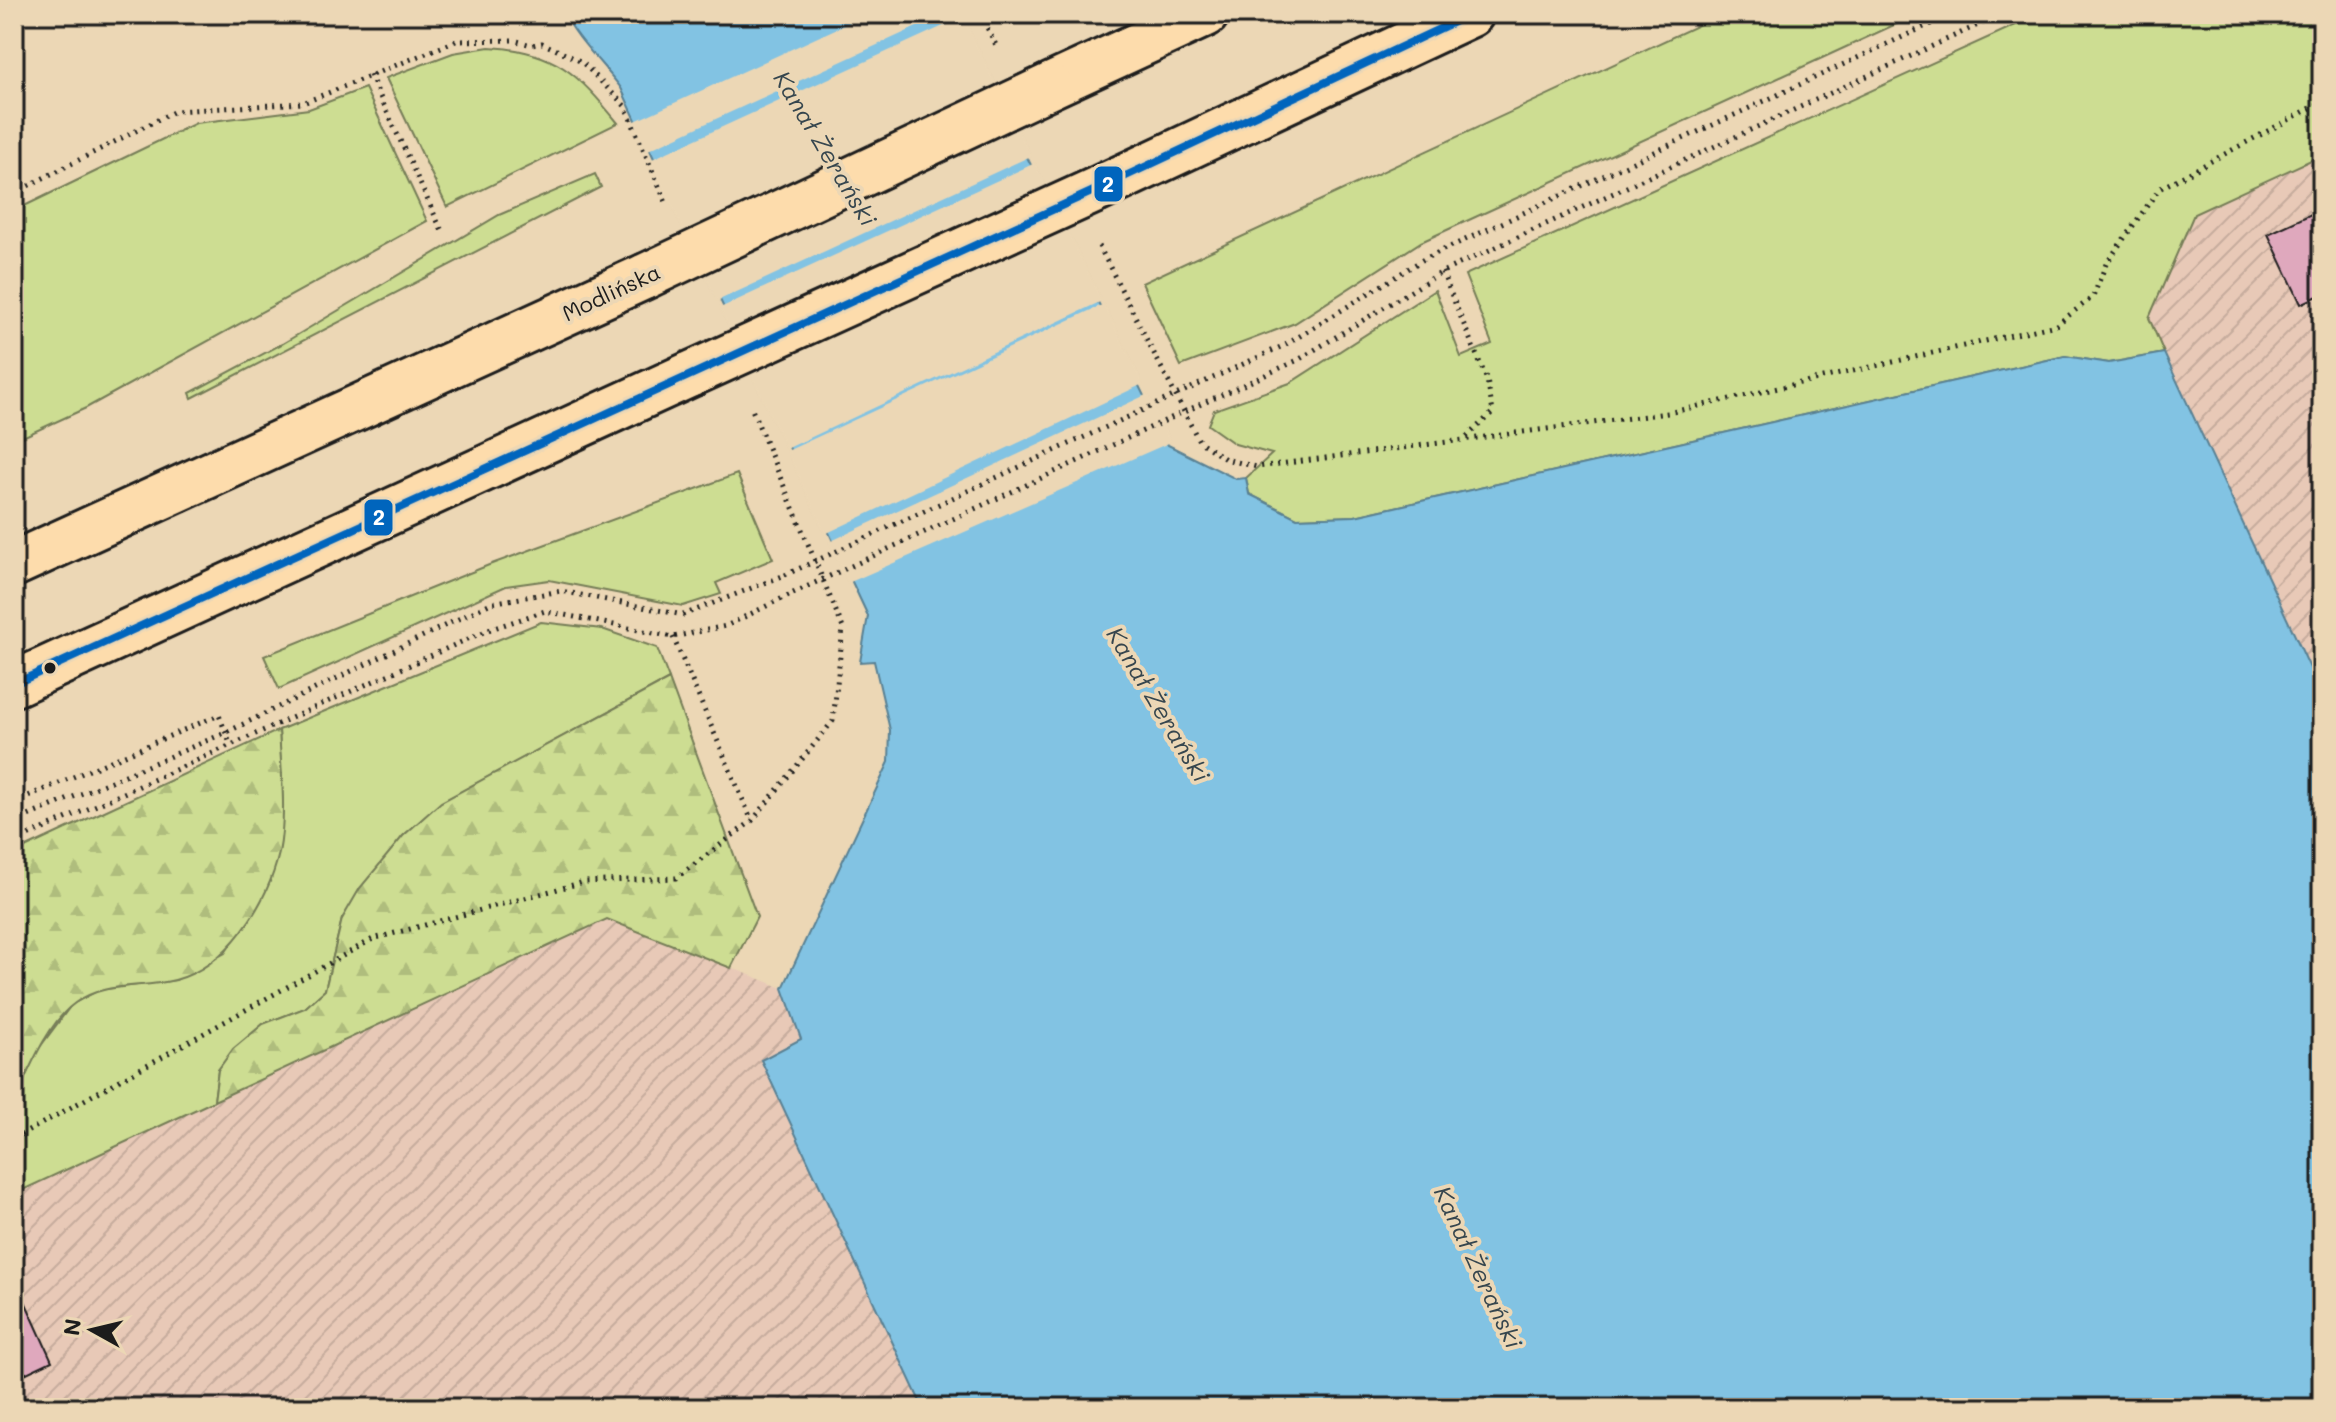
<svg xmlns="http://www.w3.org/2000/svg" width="2336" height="1422" font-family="Mali,sans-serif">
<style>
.industrial{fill:url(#industrial-furrows)}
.grass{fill:#cddd92;stroke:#747c57;stroke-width:2}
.forest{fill:url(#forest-firs);stroke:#747c57;stroke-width:2}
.water{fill:#82c3e3;stroke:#598093;stroke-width:2}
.pier{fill:#ecd7b5}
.building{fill:#dfa8bd;stroke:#1c1c1c;stroke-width:2}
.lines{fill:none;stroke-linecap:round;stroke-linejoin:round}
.primary-casing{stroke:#1c1c1c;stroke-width:50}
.path{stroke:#1c1c1c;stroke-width:5;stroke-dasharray:2 6;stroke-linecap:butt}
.primary{stroke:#fddcac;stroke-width:44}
.primary-bridge-casing{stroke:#1c1c1c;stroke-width:50;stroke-linecap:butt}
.path-bridge{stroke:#1c1c1c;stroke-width:5;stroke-dasharray:2 6;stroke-linecap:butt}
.primary-bridge{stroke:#fddcac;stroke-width:44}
.bus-1-casing{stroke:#ecd7b5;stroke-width:14}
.bus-1{stroke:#0065bd;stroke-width:8}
.bus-dot{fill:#1c1c1c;stroke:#ecd7b5;stroke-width:3}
.labels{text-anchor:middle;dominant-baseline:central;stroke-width:8;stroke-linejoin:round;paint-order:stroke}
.street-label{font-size:22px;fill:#1c1c1c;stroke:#ecd7b5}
.water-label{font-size:24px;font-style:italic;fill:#36464e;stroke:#ecd7b5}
.line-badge{stroke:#ecd7b5;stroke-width:3}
.badge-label{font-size:22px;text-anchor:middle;font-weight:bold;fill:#fff}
</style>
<defs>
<pattern id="industrial-furrows" width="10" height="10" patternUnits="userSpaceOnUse" patternTransform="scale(2)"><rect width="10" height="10" fill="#e8c9b7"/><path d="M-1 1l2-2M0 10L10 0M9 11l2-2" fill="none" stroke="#c6ac9d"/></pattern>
<pattern id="forest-firs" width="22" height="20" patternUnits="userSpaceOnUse" patternTransform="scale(2)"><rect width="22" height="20" fill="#cddd92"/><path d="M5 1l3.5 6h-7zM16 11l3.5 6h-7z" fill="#afbd7d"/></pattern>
</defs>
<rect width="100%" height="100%" fill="#ecd7b5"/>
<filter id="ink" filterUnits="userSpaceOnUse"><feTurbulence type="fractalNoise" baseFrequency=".0125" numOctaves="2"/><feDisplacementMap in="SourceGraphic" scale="16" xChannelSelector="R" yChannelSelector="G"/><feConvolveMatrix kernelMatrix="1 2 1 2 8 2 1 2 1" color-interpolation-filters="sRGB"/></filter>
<g filter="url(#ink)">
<path class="industrial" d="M2322,155V694L2149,319L2194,214Z
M607,919L783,988L801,1039L761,1061L923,1408H14V1194Z"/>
<path class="grass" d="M1722,14H1918L1421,242L1295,323L1181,366L1142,283Z
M2040,14H2322V155L2194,214L2149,318L2164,353L2109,363L2065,356L1355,516L1297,518L1249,494L1246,478L1272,454L1235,444L1208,425L1214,410L1290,383L1435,290L1461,357L1492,344L1465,275Z
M489,47C555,50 578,74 618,123L447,207L386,78L453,53Z
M365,88L427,221L86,408L14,441V211L196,123L309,109Z
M595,174L601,187L192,398L190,393L282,344L499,215Z
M737,474L773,559L716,583L721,594L683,606L549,580L506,586L279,689L264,656L489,565Z
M541,622L602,629L657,648L669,679L442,802L403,836L342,919L325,990L305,1008L263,1024L218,1070L214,1101L14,1194V1160L20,1157L14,1143V1102L37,1051L72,1004L99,990L176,980L225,953L260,901L278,853L283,807L279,730Z"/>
<path class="forest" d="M669,679L757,917L731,968L607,919L214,1101L218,1070L233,1049L263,1024L305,1008L325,990L342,919L360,888L403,836L441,802Z
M279,730C281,770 287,813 279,853C267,904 228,966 175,980C140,989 105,981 75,1003C48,1022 28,1072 14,1102V853Z"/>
<path class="water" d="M565,14H957L1168,445L1236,479L1246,478L1249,494L1297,518L1355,516L2065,356L2109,363L2164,353L2322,694V1408H923L761,1060L801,1039L783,988L889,762L890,730L874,661L860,662L868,616L621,88C607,69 571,32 565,14Z"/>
<path class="pier" d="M868,14H945L646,151L633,122Z
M963,17L1031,156L717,301L650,160Z
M1035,163L1102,301L786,449L720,308Z
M1104,304L1143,384L825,534L787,451Z
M1148,394L1171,442L848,583L829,542Z"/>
<path class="building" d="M2322,209V294L2301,304L2268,234Z
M14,1277L52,1361L14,1379Z"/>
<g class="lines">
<g class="primary-casing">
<path id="primary" d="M1050,86L1206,14
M1098,189L1471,14
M14,564L646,276
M14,684L691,374"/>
</g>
<path class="path" d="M980,14L998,49
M370,75L442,231
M14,193L175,111L303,103L456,41L513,40L532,45L542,43L582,62L625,106L667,205
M1099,246L1199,441L1225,459L1257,467L1668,413L2056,325L2093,297L2106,264L2159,189L2322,102
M1442,272L1487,380L1493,412L1463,440
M1191,388L1287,344L1424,259L1952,14
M1199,405L1298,360L1442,272L2002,14
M673,637L752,821
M14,802L219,715L231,746
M14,822L225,733L491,603L561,591L683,615L785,575
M14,842L488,630L545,611L673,637L726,626L793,593
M14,1139L373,939L584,882L676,878L752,821L833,721L843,628L751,407"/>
<use href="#primary" class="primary"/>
<g class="primary-bridge-casing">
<path id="primary-bridge" d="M646,276L1050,86
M691,374L1098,189"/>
</g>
<path class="path-bridge" d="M785,575L1191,388
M793,593L1199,405"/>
<use href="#primary-bridge" class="primary-bridge"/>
<g class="bus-1-casing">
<path id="bus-1" d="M14,684L1098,189L1471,14"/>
</g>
<use href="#bus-1" class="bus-1"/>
</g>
</g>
<circle class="bus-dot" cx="50" cy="668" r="7"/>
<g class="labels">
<g class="street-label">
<text transform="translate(611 292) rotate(-25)">Modlińska</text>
</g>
<g class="water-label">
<text transform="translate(826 148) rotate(59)">Kanał Żerański</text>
<text transform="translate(1159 704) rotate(59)">Kanał Żerański</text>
<text transform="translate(1479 1267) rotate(65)">Kanał Żerański</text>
</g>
</g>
<g class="line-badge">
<rect x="1093" y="165" width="31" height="38" rx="8" fill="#0065bd"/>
<rect x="363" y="498" width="31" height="39" rx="8" fill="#0065bd"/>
</g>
<g class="badge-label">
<text x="1108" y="192">2</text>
<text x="379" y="525">2</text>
</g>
<rect width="2336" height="1422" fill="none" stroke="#ecd7b5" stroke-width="48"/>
<rect x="24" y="24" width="2288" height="1374" fill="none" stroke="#1c1c1c" stroke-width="3" filter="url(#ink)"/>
<g transform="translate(92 1330) rotate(278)" stroke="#ecd7b5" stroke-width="6" paint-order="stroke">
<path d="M0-6L14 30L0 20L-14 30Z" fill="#1c1c1c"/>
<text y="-12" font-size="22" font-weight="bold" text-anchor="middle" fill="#1c1c1c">N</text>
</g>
</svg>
